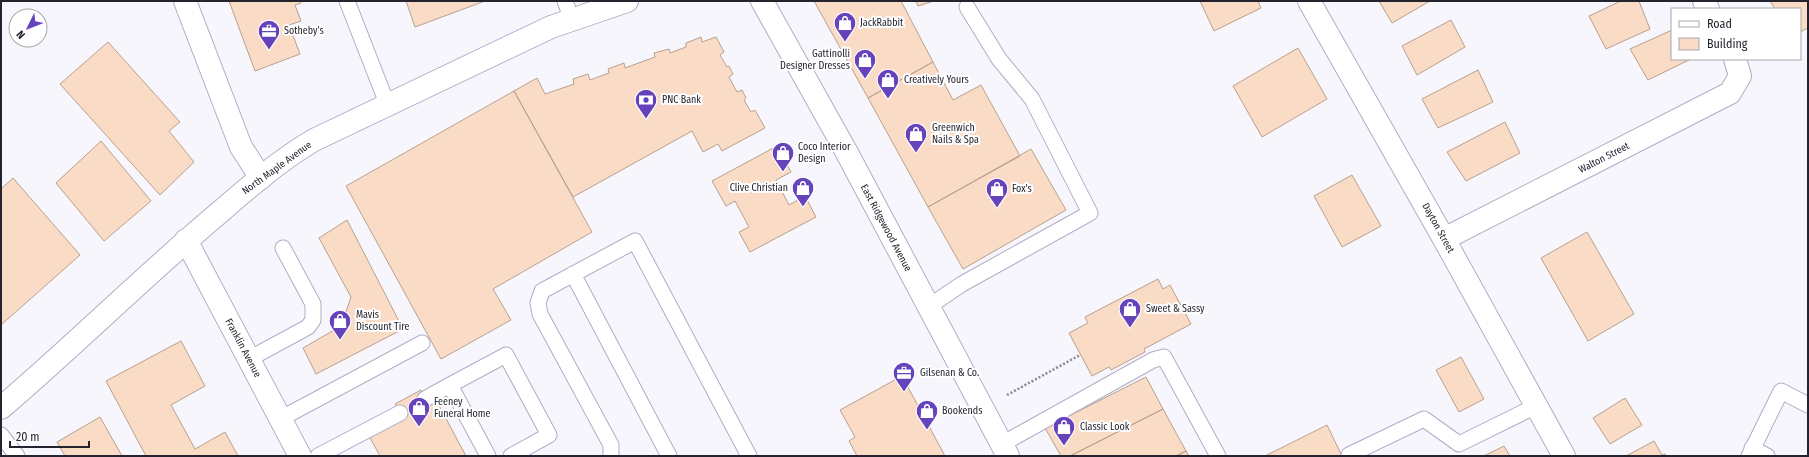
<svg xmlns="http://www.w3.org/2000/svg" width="1809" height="457" font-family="'Fira Sans Condensed',sans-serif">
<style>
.building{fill:#f9dbc6;stroke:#baa08d}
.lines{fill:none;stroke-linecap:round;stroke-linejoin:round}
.service-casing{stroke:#b2acc8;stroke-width:17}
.minor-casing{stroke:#b2acc8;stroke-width:24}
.tertiary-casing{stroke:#b2acc8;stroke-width:24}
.primary-casing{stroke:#b2acc8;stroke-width:24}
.path{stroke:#88868f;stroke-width:2.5;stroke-dasharray:2 2;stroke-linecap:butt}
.service{stroke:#fff;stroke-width:15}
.minor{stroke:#fff;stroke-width:22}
.tertiary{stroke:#fff;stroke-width:22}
.primary{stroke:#fff;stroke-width:22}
.labels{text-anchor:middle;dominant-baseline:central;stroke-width:4;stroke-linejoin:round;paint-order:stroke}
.poi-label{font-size:10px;fill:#25232e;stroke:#fff;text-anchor:start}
.street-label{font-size:10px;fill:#25232e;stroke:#fff}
</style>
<rect width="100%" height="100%" fill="#f7f6fc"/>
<path class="building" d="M229,1H300L301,3L295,5L301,21L289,25L300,54L255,71Z
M406,1H485L415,27Z
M814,1H901L933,62L868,98Z
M916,1H934L918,6Z
M1200,1H1258L1261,8L1214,31Z
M1379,1H1430L1392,23Z
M1621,1H1639L1650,29L1606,49L1589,16Z
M1770,1H1808V28L1800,32V9H1775Z
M1451,20L1465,47L1417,75L1402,46Z
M1672,30V59H1691L1648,80L1630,49Z
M701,37L702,42L716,37L724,52L720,55L727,67L729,66L733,74L729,77L737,92L742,90L746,98L744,100L751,112L755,110L765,128L722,151L718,144L703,152L692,131L573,197L514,91L537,78L545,94L574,84L573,79L588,74L590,80L609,73L608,69L624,63L625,68L655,57L654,53L669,49L670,53L686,47V43Z
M108,42L180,122L169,131L194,162L160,195L60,84Z
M1298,48L1327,99L1262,137L1233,86Z
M933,62L953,100L981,85L1020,156L928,207L868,98Z
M1478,70L1493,102L1438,128L1422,99Z
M514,91L592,232L493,289L511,320L441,359L346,186Z
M1505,122L1520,153L1466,181L1447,152Z
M101,141L151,201L104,241L56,183Z
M777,146L791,172L776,180L789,205L805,196L816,217L750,252L739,232L749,227L735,201L726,206L712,181Z
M1031,149L1066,210L963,269L928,207Z
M1352,175L1381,226L1342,247L1314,196Z
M13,178L80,255L1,325V189Z
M347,220L403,329L316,374L303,348L341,326L351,297L319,238Z
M1587,232L1634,314L1588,341L1541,258Z
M1158,279L1163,289L1170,285L1191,324L1144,349L1145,352L1111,370L1109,367L1092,376L1069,333L1088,323L1085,317Z
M181,341L205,386L171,405L195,449L225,432L238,456H146L106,381Z
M1461,357L1484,399L1459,412L1436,370Z
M902,376L945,456H857L849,441L855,437L840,410Z
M1146,377L1163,409L1070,456H1061L1045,428Z
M421,390L425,399L436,400L466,456H380L369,436L403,419L395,404Z
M1625,398L1642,425L1610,444L1593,418Z
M1163,409L1186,451L1176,456H1070Z
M100,417L122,456H65L57,442Z
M1327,425L1342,456H1265Z
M1654,441L1662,455L1665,454L1666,456H1626Z
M1504,446L1510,456H1484Z
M1186,451L1189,456H1176Z"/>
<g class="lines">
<g class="service-casing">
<path id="service" d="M347,1L388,106
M565,1L572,20
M573,274L669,456
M928,307L962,284L1090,213L1032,99L999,59L967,7
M249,359L308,327L313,320V304L283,248
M450,385L506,355L549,435L511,456
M425,399L450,385L488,456
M280,419L422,343
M1,435L17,456
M1002,444L1153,360L1164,357L1218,456
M1752,448L1767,456
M1349,455L1424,419L1459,444L1536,406
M318,456L400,413
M611,456V445L540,314L538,303L542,291L635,241L749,456
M1749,456L1781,391L1808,405"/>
</g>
<g class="minor-casing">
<path id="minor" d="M185,1L241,147L261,178
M1309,1L1444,239L1564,456
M1704,1L1708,9
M1444,239L1730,93L1740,76L1735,59"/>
</g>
<g class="tertiary-casing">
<path id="tertiary" d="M762,1L846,151L1008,456"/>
</g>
<g class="primary-casing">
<path id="primary" d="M186,240L300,456
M1,408C76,344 145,275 220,212C250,186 280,160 314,140L551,27L627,1"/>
</g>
<path class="path" d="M1007,395L1080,355"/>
<use href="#service" class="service"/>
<use href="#minor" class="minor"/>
<use href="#tertiary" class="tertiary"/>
<use href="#primary" class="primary"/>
</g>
<defs>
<g id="shop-pin" transform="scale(1.15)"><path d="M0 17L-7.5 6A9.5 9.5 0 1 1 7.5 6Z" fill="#6543bb" stroke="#fff"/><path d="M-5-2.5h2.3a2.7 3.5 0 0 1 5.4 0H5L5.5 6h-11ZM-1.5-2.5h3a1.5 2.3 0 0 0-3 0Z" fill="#fff"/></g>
<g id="office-pin" transform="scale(1.15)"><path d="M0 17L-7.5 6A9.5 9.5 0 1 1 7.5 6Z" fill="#6543bb" stroke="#fff"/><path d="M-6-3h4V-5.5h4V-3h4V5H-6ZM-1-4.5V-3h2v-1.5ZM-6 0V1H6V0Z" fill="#fff"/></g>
<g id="bank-pin" transform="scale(1.15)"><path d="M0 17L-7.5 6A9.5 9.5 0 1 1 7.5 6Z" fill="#6543bb" stroke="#fff"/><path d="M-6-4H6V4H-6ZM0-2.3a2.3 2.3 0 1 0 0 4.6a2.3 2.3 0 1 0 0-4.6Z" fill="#fff"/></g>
</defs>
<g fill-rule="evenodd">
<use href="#shop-pin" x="845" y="23"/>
<use href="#office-pin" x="269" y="31"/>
<use href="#shop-pin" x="865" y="60"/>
<use href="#shop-pin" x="888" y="80"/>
<use href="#bank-pin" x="646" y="100"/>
<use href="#shop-pin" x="916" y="134"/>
<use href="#shop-pin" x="783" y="153"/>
<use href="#shop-pin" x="803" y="188"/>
<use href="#shop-pin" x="997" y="189"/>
<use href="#shop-pin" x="1130" y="309"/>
<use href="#shop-pin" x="340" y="321"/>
<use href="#office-pin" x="904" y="373"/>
<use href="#shop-pin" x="419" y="408"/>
<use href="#shop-pin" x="927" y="411"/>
<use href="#shop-pin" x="1064" y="427"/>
</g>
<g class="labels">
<g class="poi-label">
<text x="860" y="23">JackRabbit</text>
<text x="284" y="31">Sotheby’s</text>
<text x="850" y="54" text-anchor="end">Gattinolli<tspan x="850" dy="12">Designer Dresses</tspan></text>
<text x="904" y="80">Creatively Yours</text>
<text x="662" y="100">PNC Bank</text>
<text x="932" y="128">Greenwich<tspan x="932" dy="12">Nails &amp; Spa</tspan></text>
<text x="798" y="147">Coco Interior<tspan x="798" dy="12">Design</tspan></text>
<text x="788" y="188" text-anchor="end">Clive Christian</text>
<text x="1012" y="189">Fox's</text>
<text x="1146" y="309">Sweet &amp; Sassy</text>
<text x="356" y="315">Mavis<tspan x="356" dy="12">Discount Tire</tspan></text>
<text x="920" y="373">Gilsenan &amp; Co.</text>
<text x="434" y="402">Feeney<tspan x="434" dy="12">Funeral Home</tspan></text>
<text x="942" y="411">Bookends</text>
<text x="1080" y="427">Classic Look</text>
</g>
<g class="street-label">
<text transform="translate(1604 158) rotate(-27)">Walton Street</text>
<text transform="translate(277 168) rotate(-36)">North Maple Avenue</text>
<text transform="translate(886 228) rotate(62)">East Ridgewood Avenue</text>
<text transform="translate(1438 228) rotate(61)">Dayton Street</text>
<text transform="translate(243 348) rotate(62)">Franklin Avenue</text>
</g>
</g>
<rect width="1809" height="457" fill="none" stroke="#25232e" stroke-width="4"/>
<rect x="1671" y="8" width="130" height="52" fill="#ffffff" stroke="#a8a7ab"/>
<rect x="1679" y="21" width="20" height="6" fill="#ffffff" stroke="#a8a7ab"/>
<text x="1707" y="28" font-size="12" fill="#25232e">Road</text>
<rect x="1679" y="38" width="20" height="12" fill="#f9dbc6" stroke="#a8a7ab"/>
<text x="1707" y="48" font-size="12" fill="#25232e">Building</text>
<g transform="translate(28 28) rotate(227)"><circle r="19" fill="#ffffff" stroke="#a8a7ab"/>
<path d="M0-3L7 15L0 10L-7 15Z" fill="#6543bb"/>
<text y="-6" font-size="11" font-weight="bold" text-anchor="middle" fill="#25232e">N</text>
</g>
<path d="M10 441v6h79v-6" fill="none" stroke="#25232e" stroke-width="2"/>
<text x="16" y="441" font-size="12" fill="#25232e" stroke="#ffffff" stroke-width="3" paint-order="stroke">20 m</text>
</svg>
